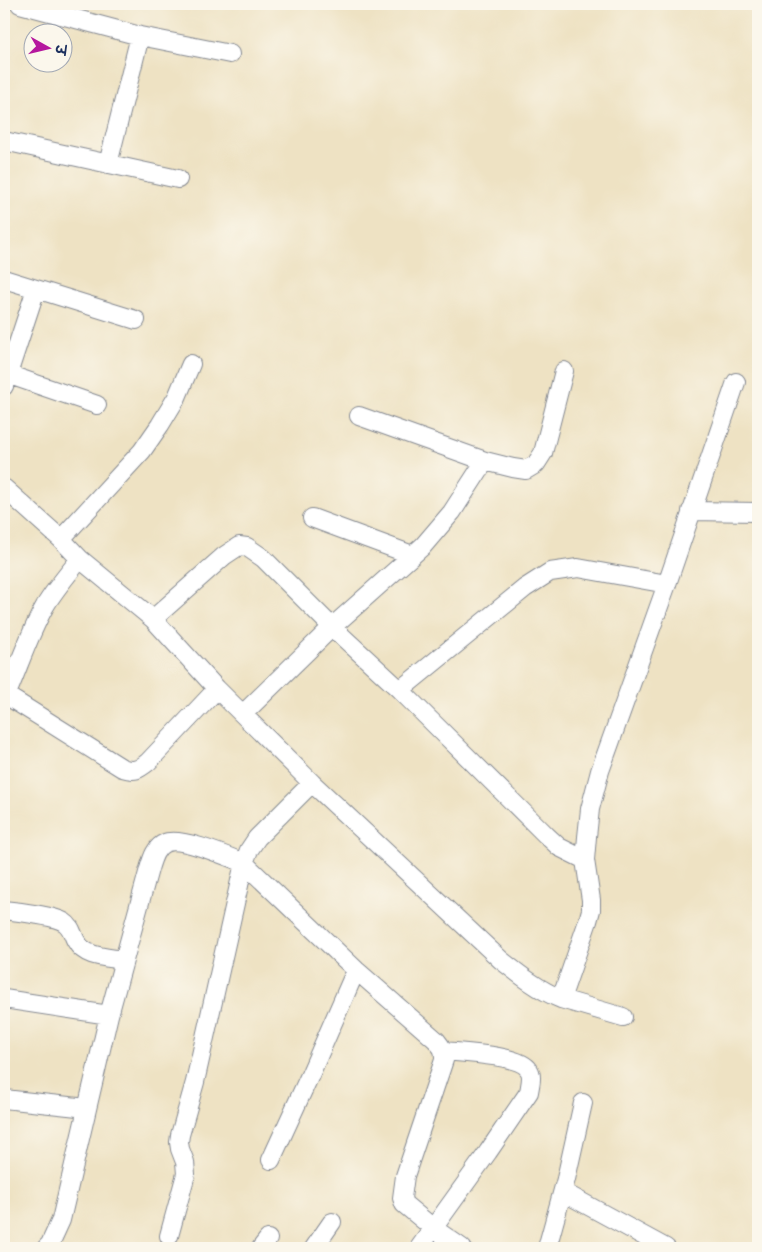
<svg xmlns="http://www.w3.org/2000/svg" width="762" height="1252" font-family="Caveat,'Playpen Sans Deva',sans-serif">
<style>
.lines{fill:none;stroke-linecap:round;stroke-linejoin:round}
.minor-casing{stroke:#848890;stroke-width:20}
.minor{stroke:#fff;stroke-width:18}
</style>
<rect width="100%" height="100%" fill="#fbf7ec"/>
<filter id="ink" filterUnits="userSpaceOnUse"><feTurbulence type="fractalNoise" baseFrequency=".02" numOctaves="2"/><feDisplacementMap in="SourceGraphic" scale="10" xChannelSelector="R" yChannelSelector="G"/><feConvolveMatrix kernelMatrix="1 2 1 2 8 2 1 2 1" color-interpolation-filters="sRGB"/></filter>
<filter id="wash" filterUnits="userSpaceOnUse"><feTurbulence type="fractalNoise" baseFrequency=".0096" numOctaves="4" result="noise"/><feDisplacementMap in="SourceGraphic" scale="20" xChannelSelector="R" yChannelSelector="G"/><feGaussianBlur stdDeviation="1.12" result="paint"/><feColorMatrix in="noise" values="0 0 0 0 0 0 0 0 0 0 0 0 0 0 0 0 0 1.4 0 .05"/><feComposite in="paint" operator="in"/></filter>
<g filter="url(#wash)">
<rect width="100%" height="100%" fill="#eee2c3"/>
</g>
<g filter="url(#ink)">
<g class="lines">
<g class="minor-casing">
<path id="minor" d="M20,4L140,36L230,54
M4,141L178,179
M108,164L140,36
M4,279L136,320
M4,373L97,405
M4,386L36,289
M359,416L485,461L513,468L526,470L536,464L543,453L564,371
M4,488L61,539L80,559L153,619L217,689L312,783L501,960C520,975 539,990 561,999L623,1017
M691,511L758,512
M312,518L412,555
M61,539L142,451L160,425L177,397L191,364
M153,619L224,556L239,546L247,547L263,558L332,627L400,690L546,835L559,847L585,860
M400,690L525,588L550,572L578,568L667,584
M4,694L122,768C135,772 138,770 148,762L217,689
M6,696C19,666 29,634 45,606C55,589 68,574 80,559
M243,714L332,627L423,546L452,512L485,461
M4,910C19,912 52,915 64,922C72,927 72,934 76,941C85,958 107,957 124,960
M4,999L109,1015
M561,999L588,921L591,910V900L585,860L587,837L590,809L600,771L667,584L736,382
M4,1099L87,1108
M271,1160L310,1075L356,970
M563,1192L666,1248
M169,1236L186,1174L185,1162L180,1149L179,1142L180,1135L195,1082L244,863L249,850L257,838L312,783
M46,1248L50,1244L61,1220L109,1015L149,869C152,859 155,847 165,843C179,836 229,857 244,863L356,970L436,1040C443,1049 444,1049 444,1060L405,1176L402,1198L404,1204L433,1228L462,1248
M261,1248L268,1239
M314,1248L332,1222
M419,1248L488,1152L529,1092C530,1085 533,1076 529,1070C521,1055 462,1053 444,1051
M547,1248L566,1179L583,1103"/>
</g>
<use href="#minor" class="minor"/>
</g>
</g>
<rect width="762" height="1252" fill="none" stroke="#fbf7ec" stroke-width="20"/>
<g transform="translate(48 48) rotate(98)"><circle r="24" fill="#fbf7ec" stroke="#a1a7b3"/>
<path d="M0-4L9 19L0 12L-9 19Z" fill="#b5179e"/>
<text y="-8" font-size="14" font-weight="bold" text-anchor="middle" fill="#1b2f5e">उ</text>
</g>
</svg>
